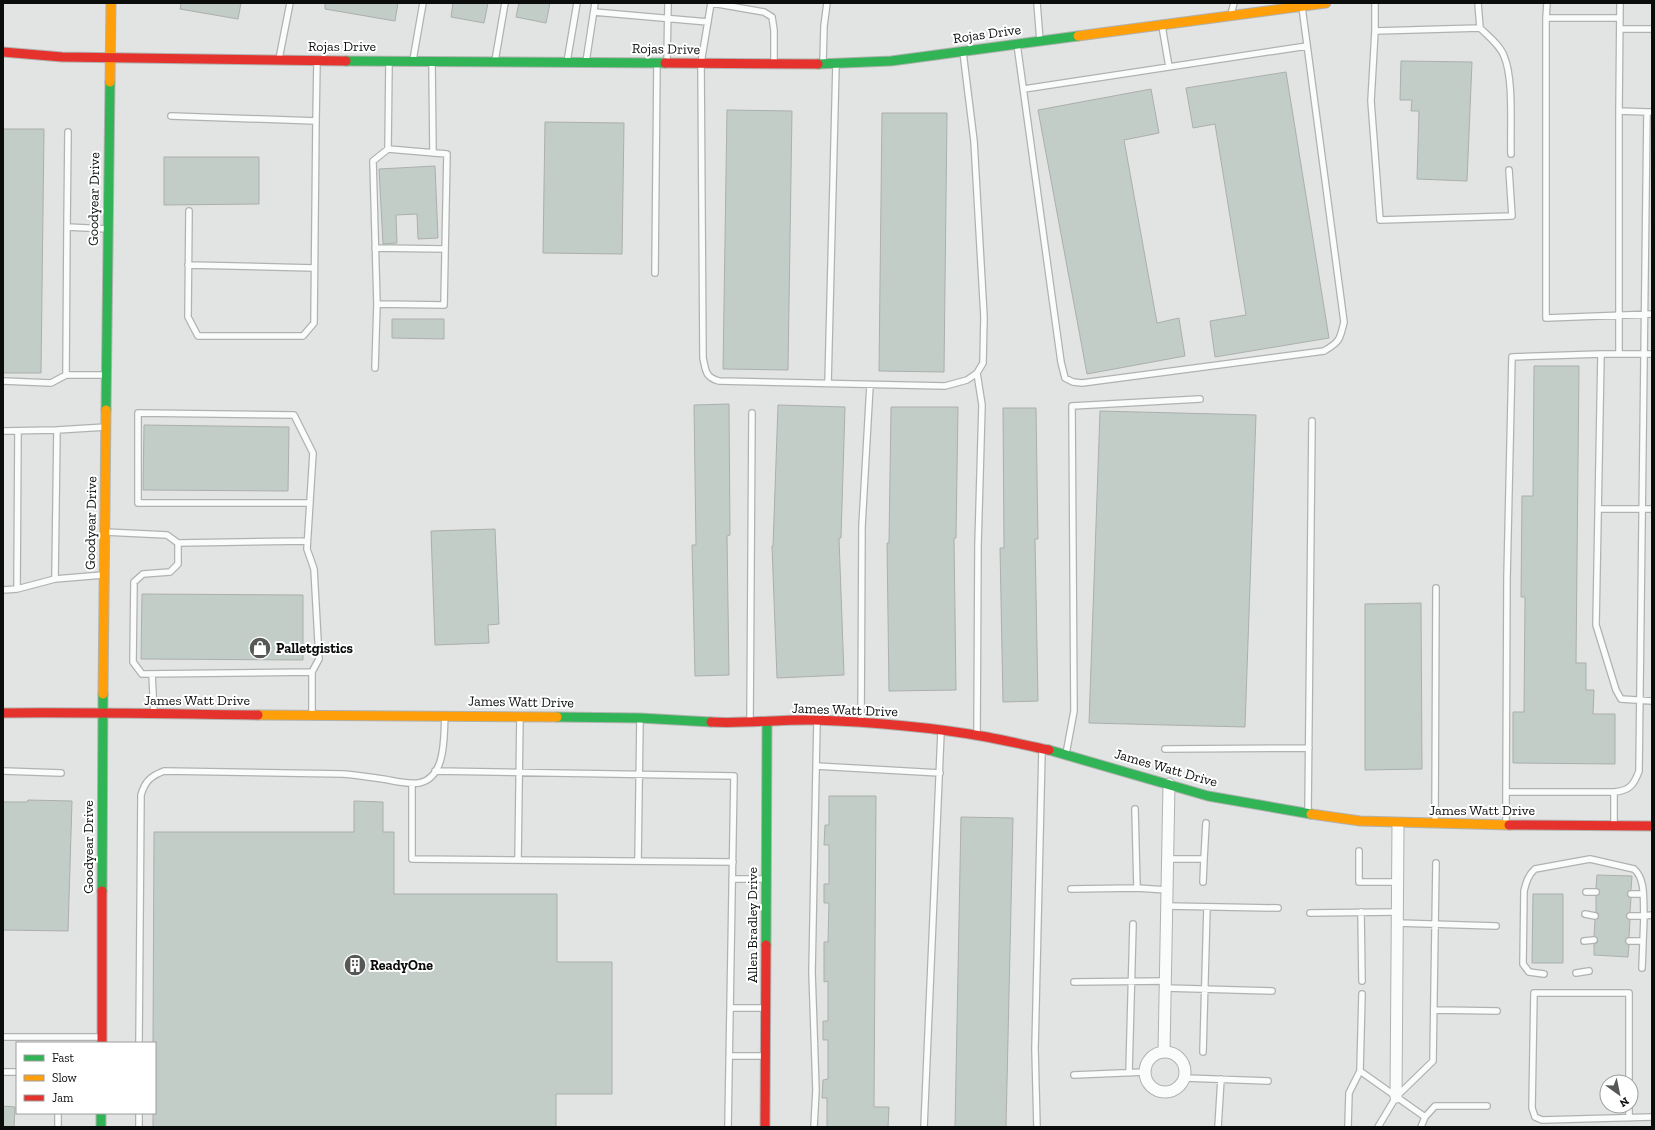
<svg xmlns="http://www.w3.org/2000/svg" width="1655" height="1130" font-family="'Zilla Slab',serif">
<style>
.building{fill:#c2cdc7;stroke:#acafad}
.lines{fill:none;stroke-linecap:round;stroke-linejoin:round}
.lane-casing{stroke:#b0b2b0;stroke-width:8}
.street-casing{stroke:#b0b2b0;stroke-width:13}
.fast-casing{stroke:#b0b2b0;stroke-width:11}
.slow-casing{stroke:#b0b2b0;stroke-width:11}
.jam-casing{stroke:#b0b2b0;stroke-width:11}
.lane{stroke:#fafbfb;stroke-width:5.5}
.street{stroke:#fafbfb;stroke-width:11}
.fast{stroke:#30b455;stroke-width:9}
.slow{stroke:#ff9f0a;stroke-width:9}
.jam{stroke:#e5322d;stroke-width:9}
.labels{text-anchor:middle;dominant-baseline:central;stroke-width:4;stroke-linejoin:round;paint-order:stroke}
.street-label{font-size:14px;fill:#0b0d0c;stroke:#fff}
.poi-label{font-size:14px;font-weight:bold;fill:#0b0d0c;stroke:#fff;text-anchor:start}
</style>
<rect width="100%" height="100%" fill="#e1e4e2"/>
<path class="building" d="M181,3H241L238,19L180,9Z
M325,3H398L395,21L325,9Z
M453,3H488L484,23L451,17Z
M519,3H550L546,23L516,17Z
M1401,61L1472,62L1467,181L1417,179L1419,111H1411L1412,100H1400Z
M1286,72L1329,338L1215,357L1210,321L1246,315L1215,124L1193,128L1186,88Z
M1151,89L1159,133L1124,140L1157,323L1179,318L1185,356L1087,374L1038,110Z
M727,110L792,111L788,370L723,369Z
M882,113H947L944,372L879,371Z
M545,122L624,123L622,254L543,253Z
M3,129H44L41,373H3Z
M164,157H259V204L164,205Z
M435,166L438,238L418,239L417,214L396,215L397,243L383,244L379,169Z
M392,319H444V339L392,338Z
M1534,366H1579L1576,663H1586V690H1594L1593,714H1615V764L1513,763V712H1524L1525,597H1521L1522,496H1533Z
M729,404L730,535L727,536L729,675L695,676L692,545H696L694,405Z
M778,405L845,407L841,538H839L844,675L777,678L772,546H773Z
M891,407H958L956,538H954L956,690L889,691L887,543H889Z
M1003,408H1036L1038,539H1035L1038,701L1003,702L1000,548H1004Z
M1100,411L1256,415L1245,727L1089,723Z
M144,425L289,427L288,491L143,490Z
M495,529L499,624L488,625L489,643L435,645L431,531Z
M142,594L303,595V660L141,659Z
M1421,603L1422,769L1365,770V604Z
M829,796H876L874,1107H889L888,1127H827V1098H822L823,1080L828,1079V1040H823V1021H828V981L824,982V942H828L829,903H824V884H829V845H824L825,825H829Z
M28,800L72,801L68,931L3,930V802H27Z
M354,801L383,802V832H394V894H557V962H612V1094H556V1127H153V1113H155V1043H153L154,832H354Z
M961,817L1013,818L1006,1127H955Z
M1597,875L1632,876L1631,890L1627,894L1628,896L1631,898L1630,912L1626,916L1627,918L1630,920L1629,937L1625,941L1626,943L1629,945L1628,957L1594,955V944L1597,943L1598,940L1594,936L1595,920L1599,916L1598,913L1596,912V896L1600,892L1599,890L1596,888Z
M1533,894H1563V963H1532Z
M3,1106L15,1107L14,1127H3Z"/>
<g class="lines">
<g class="lane-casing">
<path id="lane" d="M711,3L701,63L703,358C706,371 705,377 719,381L945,386L967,380L977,373L983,363L984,317L974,141L963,52
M712,3L764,12L772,17L774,30V63
M1037,3L1040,41
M1375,3V31L1371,101L1380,220L1512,216L1509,170
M1547,3L1546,18H1620
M594,12L708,22
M1231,14L1234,3
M1546,18V318L1652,314
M1162,26L1169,67
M1480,28C1488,36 1500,45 1504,56C1514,79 1510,128 1511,154
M1620,29H1652
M1375,31L1480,28L1478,3
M1017,44L1061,362L1065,378L1073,382L1082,383L1324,351C1340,342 1340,339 1344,322L1302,7
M279,59L290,3
M413,60L423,3
M495,61L505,3
M432,62L433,153
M567,62L577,3
M586,62L595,3
M667,62L668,3
M823,62L824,26L827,3
M1024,89L1307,46
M1619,111L1620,3
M171,116L316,121L317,61
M388,149L447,154L444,305L377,304L373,161L388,149L389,63
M189,211L188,317L198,336H303L314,323L316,121
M67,227L68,132
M375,248L444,249
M188,265L314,268
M655,273L657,63
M1619,354V111L1647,112
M1652,354H1601L1596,625L1616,690L1621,699L1652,701
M375,368L377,304
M977,373L982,405L978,545L977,736
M106,375H66L67,227L108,229
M3,381L51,383L66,375
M828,384L836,65
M3,431L57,430
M310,503H138V413L294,415L313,453L307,549L314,569L319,659L312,672
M1598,509H1652
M105,532L167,535L178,543V564L170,572L143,574L134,582L133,662L142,674L312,672V714
M178,543L307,541
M103,575L55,579L57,430L106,427
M17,589L18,431
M3,590L17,589L55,579
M152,674L154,714
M750,721L752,413
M861,723L862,526L870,385
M1165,749L1309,748
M1066,754L1074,711L1072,406L1200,399
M816,766L940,773
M3,771L61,773
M435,771L734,776L728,1127
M412,784V859L733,862
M1506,792L1507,578L1512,357L1601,354
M1614,792C1629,791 1634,785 1639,771L1647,112H1652
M1135,809L1137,888
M1308,813L1312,421
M1435,824L1436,588
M1506,824V792H1614V826
M1359,851V882H1397
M1168,859H1204L1206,823
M518,860L520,716
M638,861L640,719
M732,879H766
M1203,882L1204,859
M1071,889L1137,888L1167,890
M1586,892H1596
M1631,894H1643
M1167,906L1278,908
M1361,912L1362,981
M1310,913L1397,912
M1585,914L1595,916
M1397,923L1496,926
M1584,941L1594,940
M1629,941H1643
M1642,968L1644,916L1652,915
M1576,973L1589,971
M1544,974L1529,972L1523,964L1524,891C1526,883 1528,875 1535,869L1590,859L1634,869C1646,879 1643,901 1644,916H1630
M1074,982L1165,981
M1165,988L1272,991
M1362,994L1360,1071L1425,1117L1421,1127
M730,1008H764
M1434,1010L1497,1011
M3,1037H101
M139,1043L141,795C145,781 151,776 164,771L343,774C356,775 369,777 383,779C406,783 430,792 440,762C445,747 444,730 445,715
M1203,1052L1207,907
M730,1056H765
M3,1072H17
M1129,1073L1133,924
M1074,1075L1145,1072
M1185,1078L1268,1081
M1629,1082V993H1534L1532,1108L1535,1117L1542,1120L1652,1117
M1629,1106V1118
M1425,1117L1435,1106H1487
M1348,1126L1349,1093L1360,1071
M58,1127V1113
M139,1127V1113
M814,1127L816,1090L812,972L817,721
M924,1127L941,732
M1037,1127L1035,1049L1042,750
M1218,1127L1221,1079
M1378,1127L1396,1097L1433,1061L1436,863"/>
</g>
<g class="street-casing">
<path id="street" d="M1145 1072a20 20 0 1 1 40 0a20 20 0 1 1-40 0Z
M1164,1052L1169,784
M1396,1097L1398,824"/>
</g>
<g class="fast-casing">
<path id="fast" d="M346,61L665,63
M818,64L891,61L1078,36
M106,410L110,82
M557,717L640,718L711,722
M1049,750L1208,796L1311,814
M102,891L103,694
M766,945L767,723
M101,1113V1127"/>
</g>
<g class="slow-casing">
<path id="slow" d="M1078,36L1326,3
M110,82L111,3
M103,694L106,410
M258,715L557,717
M1311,814L1360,821L1509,825"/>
</g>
<g class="jam-casing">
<path id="jam" d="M3,52L62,57L346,61
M665,63L818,64
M3,713C88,712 173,714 258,715
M711,722C746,724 780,719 814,720C872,722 931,727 987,737C1008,741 1029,746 1049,750
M1509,825L1652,826
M102,1043V891
M765,1127L766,945"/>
</g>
<use href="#lane" class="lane"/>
<use href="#street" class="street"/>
<use href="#fast" class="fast"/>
<use href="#slow" class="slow"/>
<use href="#jam" class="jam"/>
</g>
<defs>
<g id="shop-disc" transform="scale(1.15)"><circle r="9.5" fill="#565857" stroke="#fff"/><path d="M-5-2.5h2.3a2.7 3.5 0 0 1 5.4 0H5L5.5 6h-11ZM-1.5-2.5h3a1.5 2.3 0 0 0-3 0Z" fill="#fff"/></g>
<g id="building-disc" transform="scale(1.15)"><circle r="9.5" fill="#565857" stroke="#fff"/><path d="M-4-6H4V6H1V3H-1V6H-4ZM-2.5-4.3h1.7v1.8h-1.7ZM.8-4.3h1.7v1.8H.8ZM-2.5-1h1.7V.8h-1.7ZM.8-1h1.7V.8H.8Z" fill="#fff"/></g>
</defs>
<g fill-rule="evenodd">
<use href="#shop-disc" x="260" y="648"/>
<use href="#building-disc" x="355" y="965"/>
</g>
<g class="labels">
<g class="street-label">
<text transform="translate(987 34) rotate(-8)">Rojas Drive</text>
<text x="342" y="46">Rojas Drive</text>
<text transform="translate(666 49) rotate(1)">Rojas Drive</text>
<text transform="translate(94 199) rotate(-89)">Goodyear Drive</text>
<text transform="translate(91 523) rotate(-89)">Goodyear Drive</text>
<text x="197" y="700">James Watt Drive</text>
<text transform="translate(521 702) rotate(1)">James Watt Drive</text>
<text transform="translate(845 710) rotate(2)">James Watt Drive</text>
<text transform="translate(1166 768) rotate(16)">James Watt Drive</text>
<text x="1482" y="810">James Watt Drive</text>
<text transform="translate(88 847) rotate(-90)">Goodyear Drive</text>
<text transform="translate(752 925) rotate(-90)">Allen Bradley Drive</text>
</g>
<g class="poi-label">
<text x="276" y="648">Palletgistics</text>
<text x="370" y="965">ReadyOne</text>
</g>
</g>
<rect width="1655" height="1130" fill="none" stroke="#0b0d0c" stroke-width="8"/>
<rect x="16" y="1042" width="140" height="72" fill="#ffffff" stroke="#9d9e9e"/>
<rect x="24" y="1055" width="20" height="6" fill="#30b455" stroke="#9d9e9e"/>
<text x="52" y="1062" font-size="12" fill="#0b0d0c">Fast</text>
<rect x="24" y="1075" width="20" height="6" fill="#ff9f0a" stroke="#9d9e9e"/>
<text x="52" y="1082" font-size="12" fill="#0b0d0c">Slow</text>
<rect x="24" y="1095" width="20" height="6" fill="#e5322d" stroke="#9d9e9e"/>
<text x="52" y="1102" font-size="12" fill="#0b0d0c">Jam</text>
<g transform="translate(1619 1094) rotate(147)"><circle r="19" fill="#ffffff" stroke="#9d9e9e"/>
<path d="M0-3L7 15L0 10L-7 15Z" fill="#565857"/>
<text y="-6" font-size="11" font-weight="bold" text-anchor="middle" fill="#0b0d0c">N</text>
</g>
</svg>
